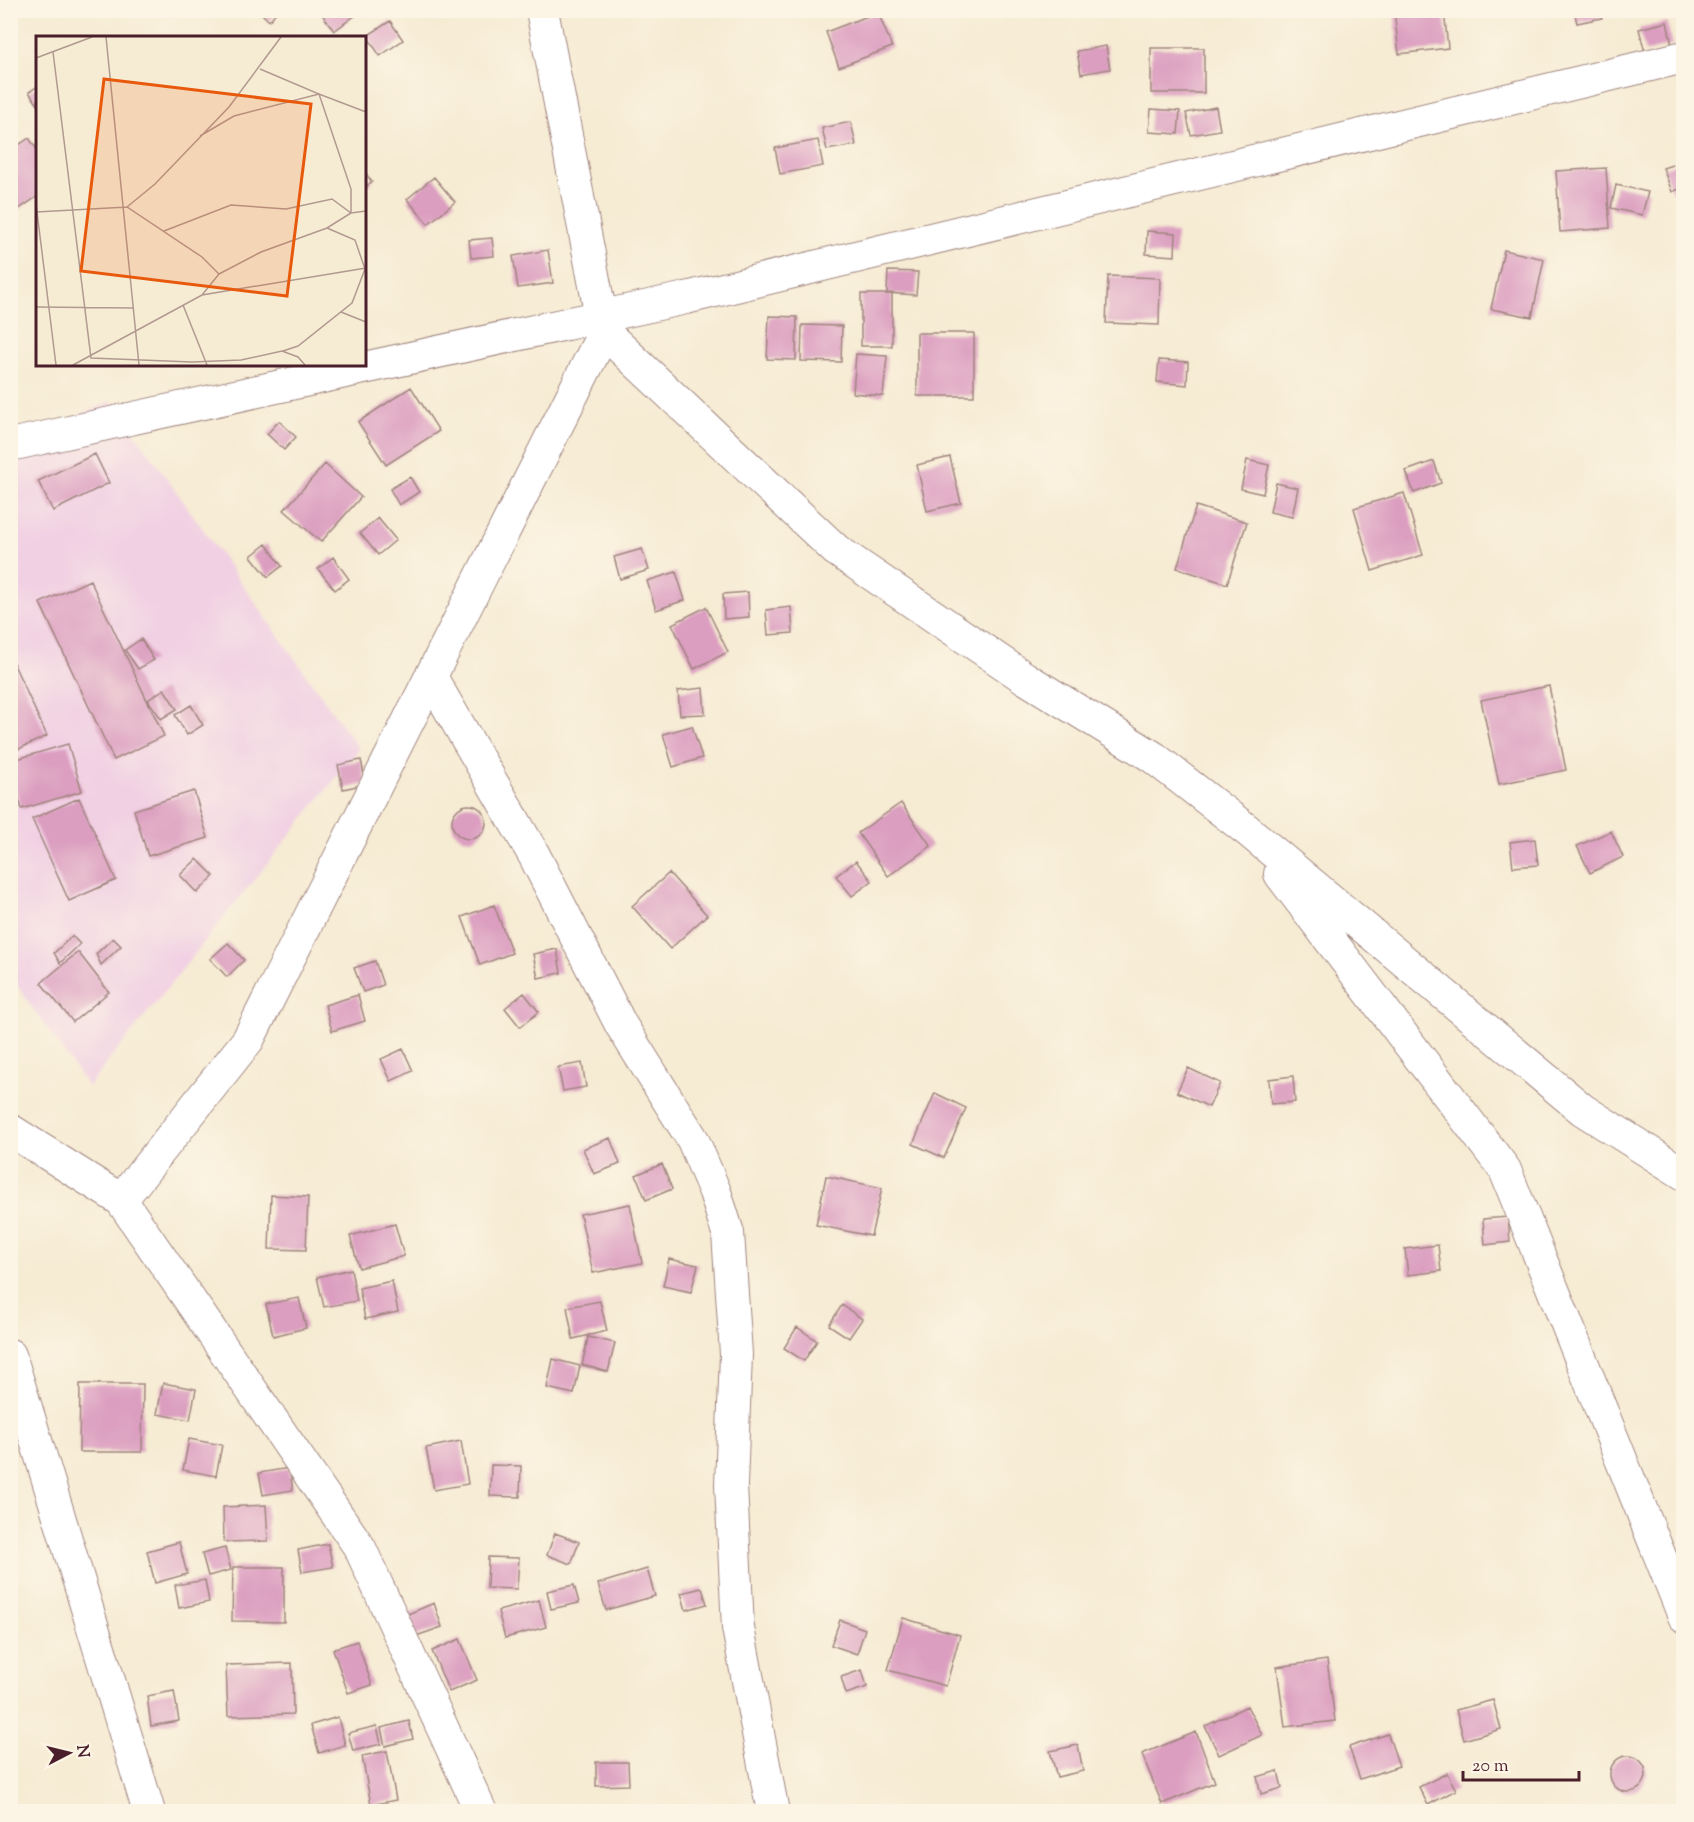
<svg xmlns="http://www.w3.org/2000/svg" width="1694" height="1822" font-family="'Sorts Mill Goudy',serif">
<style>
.built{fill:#f1d0e3}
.building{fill:#db9dc0}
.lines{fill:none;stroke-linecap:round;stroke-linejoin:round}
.minor-casing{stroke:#a0857f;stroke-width:34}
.minor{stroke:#fff;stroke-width:32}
.inset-road{fill:none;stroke:#b19990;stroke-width:1.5}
.view{fill:#e8590c;fill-opacity:0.15;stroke:#e8590c;stroke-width:3}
.inset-edge{fill:none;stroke:#4a1f2b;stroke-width:3}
</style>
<rect width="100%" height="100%" fill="#fcf5e5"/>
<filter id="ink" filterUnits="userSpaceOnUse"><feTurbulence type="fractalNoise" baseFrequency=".0167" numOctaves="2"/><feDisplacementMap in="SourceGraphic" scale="12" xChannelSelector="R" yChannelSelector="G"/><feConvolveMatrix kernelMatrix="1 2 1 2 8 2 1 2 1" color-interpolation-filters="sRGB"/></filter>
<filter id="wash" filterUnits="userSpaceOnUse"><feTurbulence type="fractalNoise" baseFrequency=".008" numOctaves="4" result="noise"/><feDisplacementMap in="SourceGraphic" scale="24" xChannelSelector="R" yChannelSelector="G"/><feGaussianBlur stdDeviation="1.35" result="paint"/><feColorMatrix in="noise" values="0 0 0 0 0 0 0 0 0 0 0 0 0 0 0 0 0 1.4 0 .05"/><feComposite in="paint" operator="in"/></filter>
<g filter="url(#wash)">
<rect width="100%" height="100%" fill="#f6ebd3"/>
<path class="built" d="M112,401L359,749L88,1087L11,977L10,446Z"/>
<g id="blocks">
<path class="building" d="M258,10H278L269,21Z
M319,10H354L357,14L334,31Z
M1394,10H1444L1448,48L1399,54Z
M1574,10H1600L1602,18L1577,23Z
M878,12L892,47L839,67L826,32Z
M390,21L403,40L380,56L367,36Z
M1667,22L1672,45L1645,52L1639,29Z
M1106,46L1110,69L1081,74L1077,51Z
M1151,48H1204V93H1151Z
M38,86V105L29,92Z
M1216,107L1220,130L1191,135L1186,113Z
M1151,109L1180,111L1178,134L1149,132Z
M851,122L856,145L827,150L822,128Z
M29,138L38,151V196L10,215V151Z
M818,140L823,166L780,174L775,148Z
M1684,161V187L1672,192L1663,168Z
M1606,168L1610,228L1560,232L1556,171Z
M364,171L372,182L364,188Z
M434,177L455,202L428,224L407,199Z
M1616,185L1648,192L1642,215L1611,208Z
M1147,231L1176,233L1175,256L1146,254Z
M492,238L494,256L471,258L469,240Z
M548,250L553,283L518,288L513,256Z
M1504,250L1544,259L1532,317L1491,309Z
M888,271L918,272L916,295L887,293Z
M1108,276L1160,278L1159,325L1106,323Z
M861,294H892V346H861Z
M769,316L797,317L796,360L767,359Z
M802,325L842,326L841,362L801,361Z
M917,333H974V396H917Z
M856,354L887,356L883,396L853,393Z
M1159,360L1188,362L1187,385L1157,382Z
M411,387L439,431L386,465L358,422Z
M279,421L296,437L284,450L267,434Z
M95,454L109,483L53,511L38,481Z
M950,457L961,503L927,511L917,465Z
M1247,460L1269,465L1263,494L1241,489Z
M1434,461L1441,483L1414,493L1406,471Z
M325,464L361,497L321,542L284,510Z
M410,477L419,492L399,505L390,489Z
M1276,483L1298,488L1292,517L1270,512Z
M1404,493L1423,555L1372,571L1354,508Z
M1196,506L1247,522L1227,584L1177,568Z
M378,518L396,540L378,555L360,533Z
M266,544L282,566L268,577L251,556Z
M642,549L649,570L620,579L614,557Z
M333,557L349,579L335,590L318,569Z
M676,572L685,600L656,610L647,581Z
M90,580L164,736L114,760L40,603Z
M748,592L749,617L724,619L723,594Z
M706,607L728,652L694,669L672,624Z
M791,607L793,633L768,635L766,610Z
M141,639L154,660L138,669L125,650Z
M10,656L47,736L10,753Z
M1549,686L1566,770L1499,784L1481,700Z
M703,688L705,714L680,715L678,691Z
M164,689L177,709L161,719L148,700Z
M191,705L203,725L187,735L175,715Z
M692,726L702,758L673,767L663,734Z
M68,744L82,791L22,809L10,771V761Z
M361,760L366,784L343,789L338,765Z
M194,791L208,838L148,856L134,810Z
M79,798L116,880L69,901L32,819Z
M901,803L931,846L888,876L858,833Z
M452 822a17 17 0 1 1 34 0a17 17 0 1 1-34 0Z
M1611,831L1623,857L1590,873L1577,846Z
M1535,839L1538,865L1513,867L1510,842Z
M197,859L214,876L197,893L180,875Z
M856,861L872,881L852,896L836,876Z
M669,873L707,915L670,949L632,906Z
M494,905L512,953L480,965L462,917Z
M72,936L80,944L60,963L54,953Z
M113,938L121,946L101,965L96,954Z
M228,943L244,960L227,977L210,959Z
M557,949L561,973L538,978L533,954Z
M78,952L109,992L73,1022L41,983Z
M375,961L383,985L363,992L354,968Z
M524,993L539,1012L520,1027L505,1008Z
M358,995L365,1021L332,1031L325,1005Z
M403,1049L413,1071L391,1081L381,1059Z
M582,1063L586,1087L563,1091L558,1067Z
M1188,1068L1220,1083L1209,1107L1177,1092Z
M1293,1076L1295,1102L1271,1104L1269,1079Z
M935,1093L966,1108L944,1158L913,1144Z
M610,1138L620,1164L594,1174L583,1149Z
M662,1164L672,1189L646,1200L636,1175Z
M826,1176L882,1188L871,1236L816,1225Z
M271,1195L308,1197L306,1250L269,1249Z
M630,1204L642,1263L593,1273L580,1214Z
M1508,1217L1510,1242L1485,1245L1483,1219Z
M395,1224L404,1256L359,1268L350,1236Z
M1438,1245L1441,1271L1408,1275L1405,1249Z
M669,1259L698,1265L691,1292L663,1286Z
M351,1269L357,1301L324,1307L317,1277Z
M392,1281L398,1312L365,1319L359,1288Z
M299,1298L306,1328L273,1336L266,1304Z
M600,1301L607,1331L573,1339L567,1307Z
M842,1305L862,1319L849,1338L829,1325Z
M797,1327L817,1341L804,1361L784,1348Z
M588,1337L615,1343L608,1372L582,1365Z
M553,1359L580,1366L574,1394L547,1388Z
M163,1383L196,1389L190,1420L157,1414Z
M80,1384H143L142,1452H79Z
M189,1439L222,1445L216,1476L183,1470Z
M461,1441L468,1484L434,1490L426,1448Z
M491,1465L521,1466L520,1497L490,1496Z
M289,1468L293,1490L263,1495L259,1473Z
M266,1505L268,1541L224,1542L223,1507Z
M555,1533L579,1542L571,1564L547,1555Z
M179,1542L187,1574L155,1583L147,1551Z
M328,1544L333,1567L302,1572L298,1550Z
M225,1548L231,1570L208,1576L202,1554Z
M488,1557L519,1558L517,1589L487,1588Z
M233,1567H284V1622L232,1621Z
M647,1569L655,1596L606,1610L598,1584Z
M205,1580L209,1602L179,1608L175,1585Z
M574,1585L579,1603L551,1609L547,1591Z
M702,1588L707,1604L686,1610L681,1593Z
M539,1600L546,1627L505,1638L498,1611Z
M434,1603L442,1627L416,1636L408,1614Z
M903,1618L960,1635L946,1686L888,1670Z
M840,1620L865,1629L857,1654L831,1645Z
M460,1639L477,1680L449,1692L432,1651Z
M357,1641L372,1685L348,1693L333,1649Z
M1327,1660L1335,1721L1285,1727L1277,1667Z
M292,1663L293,1714L228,1716L226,1665Z
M862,1670L867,1687L846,1694L841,1677Z
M174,1691L179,1721L151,1726L147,1696Z
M1493,1700L1501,1729L1464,1740L1456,1710Z
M1247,1706L1262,1735L1219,1755L1205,1726Z
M338,1717L345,1745L319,1753L311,1725Z
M409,1721L413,1739L385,1746L381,1728Z
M377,1726L381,1744L353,1751L348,1733Z
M1196,1732L1215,1782L1162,1804L1142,1754Z
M1388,1734L1399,1766L1360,1779L1349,1747Z
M1078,1745L1083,1771L1057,1777L1050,1751Z
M387,1751L396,1800L371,1805L362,1756Z
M1610 1774a18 18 0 1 1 36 0a18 18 0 1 1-36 0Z
M596,1762H628L629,1785L596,1786Z
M1278,1771L1282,1788L1261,1794L1257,1777Z
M1447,1773L1456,1790L1428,1805L1419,1787Z
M549,1807L551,1812H537V1811Z"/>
</g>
</g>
<g filter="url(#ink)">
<use href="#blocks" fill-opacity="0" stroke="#a0857f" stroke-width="1.5"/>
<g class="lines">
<g class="minor-casing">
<path id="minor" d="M604,332L836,550L1025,678L1153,757L1247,830L1583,1110L1684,1174
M10,445L686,298L1684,57
M431,677L534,855L621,1025L693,1140L715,1192L728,1233L736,1354L731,1485L738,1628L773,1812
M1280,874L1505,1170L1684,1616
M10,1130L121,1200L248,1040L604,332L542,10
M121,1200L360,1548L481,1812
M10,1355L149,1812"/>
</g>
<use href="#minor" class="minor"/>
</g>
</g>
<g transform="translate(36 36)">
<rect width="330" height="330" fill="#f6ebd3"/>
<path class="inset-road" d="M70,1L103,329M17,16L55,322L156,326L205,324L246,315L262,321L269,329M0,22L56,1M164,100L198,80L283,58L330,76M0,168L20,329M91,171L119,148L193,71L245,1M0,176L91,171L166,221L183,238L166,259M128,195L195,169L250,173L296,163L315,177L330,175M183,238L225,216L291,192L315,177V153L283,58L224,33M147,269L171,329M0,271L98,272M305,276L330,286M247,315L262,310L316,267L329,233L319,204L291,192M37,329L166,259L330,232"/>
<path class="view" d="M68,43L275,68L251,260L45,235Z"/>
<rect width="330" height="330" class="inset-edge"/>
</g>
<rect width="1694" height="1822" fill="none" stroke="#fcf5e5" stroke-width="36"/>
<g transform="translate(69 1753) rotate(83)" stroke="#fcf5e5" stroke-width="4.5" paint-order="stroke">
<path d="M0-4.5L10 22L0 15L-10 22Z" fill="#4a1f2b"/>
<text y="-9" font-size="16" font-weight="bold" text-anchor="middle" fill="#4a1f2b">N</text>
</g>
<path d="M1463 1771v9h116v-9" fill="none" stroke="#4a1f2b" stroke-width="3"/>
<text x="1472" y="1771" font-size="18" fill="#4a1f2b" stroke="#fcf5e5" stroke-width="4.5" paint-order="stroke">20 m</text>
</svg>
